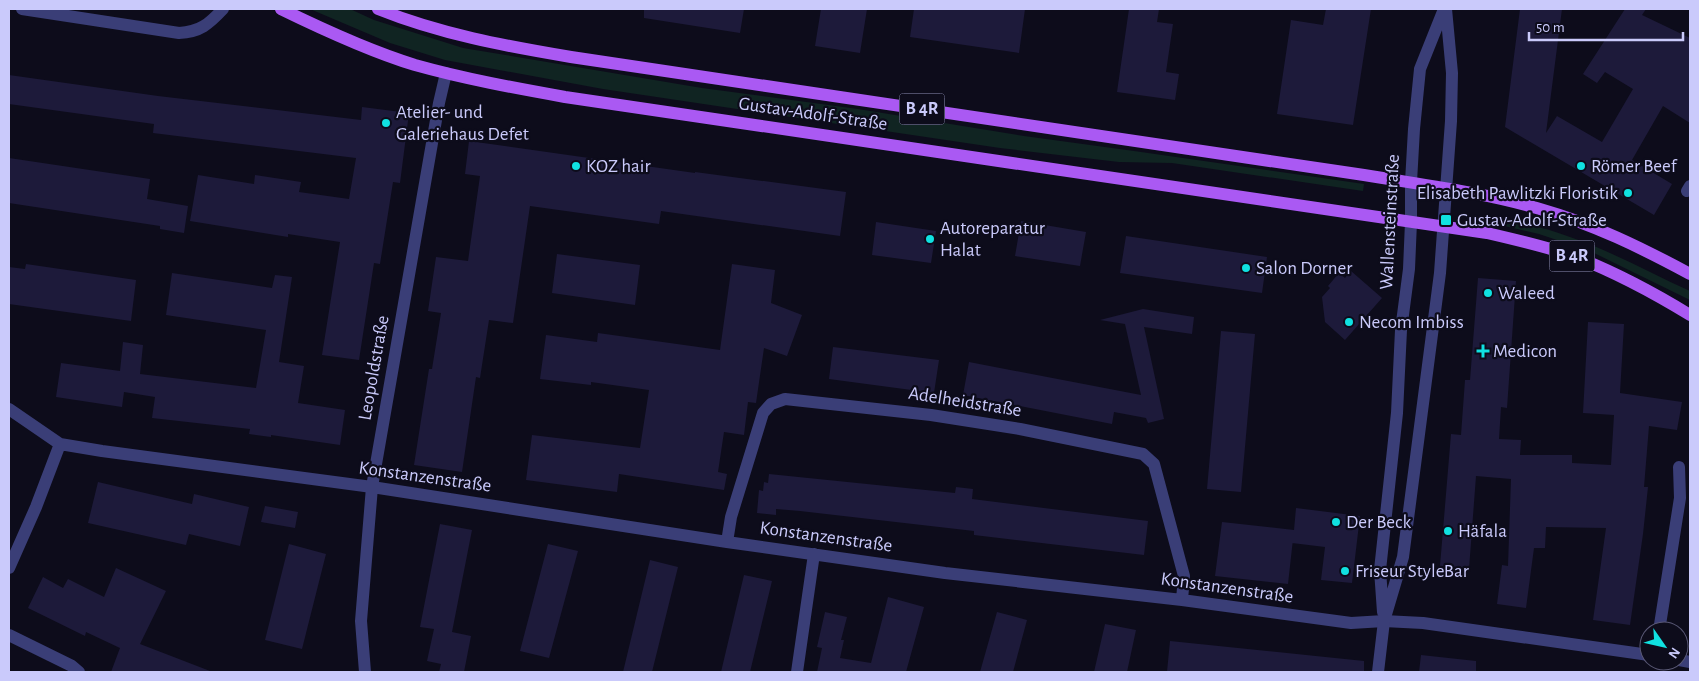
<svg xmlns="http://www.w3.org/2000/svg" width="1699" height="681" font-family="'Alegreya Sans',sans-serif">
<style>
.green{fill:#102422}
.building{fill:#1d1a3a}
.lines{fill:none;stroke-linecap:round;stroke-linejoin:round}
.minor{stroke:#3a3e77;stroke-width:12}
.tertiary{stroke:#3a3e77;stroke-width:12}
.primary{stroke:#aa59f3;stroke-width:12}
.poi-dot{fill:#10e1e1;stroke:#0d0c1b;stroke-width:2}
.labels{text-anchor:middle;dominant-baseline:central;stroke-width:4.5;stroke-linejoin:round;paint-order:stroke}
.shield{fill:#0d0c1b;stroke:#9191b8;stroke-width:1}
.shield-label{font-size:18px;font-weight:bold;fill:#cacafb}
.poi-label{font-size:19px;fill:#cacafb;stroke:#0d0c1b;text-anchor:start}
.street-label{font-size:19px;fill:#cacafb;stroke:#0d0c1b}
</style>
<rect width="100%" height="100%" fill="#0d0c1b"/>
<path class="green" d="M310,9H350L374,20L463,48L702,88L858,109L1024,136L1134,151L1364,184L1363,191L1172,163L1119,162L1000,148L603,89L445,60L390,43Z
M1488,216C1516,221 1543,227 1570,237C1611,251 1650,273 1690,291V300L1590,251L1539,234L1487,222Z"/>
<path class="building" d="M644,9H744L740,33L644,18Z
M821,9H867L860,53L815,46Z
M914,9H1025L1019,53L910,37Z
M1129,9H1159L1157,22L1173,24L1166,72L1179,74L1175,100L1117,92Z
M1326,9H1371L1353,125L1277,114L1291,20L1323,25Z
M1520,9H1562L1546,133L1557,116L1602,142L1633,89L1605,72L1597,83L1583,74L1625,9H1646L1642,15L1690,38V123L1663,106L1632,160L1672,184L1654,215L1505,127Z
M9,75L158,96L361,120L362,107L409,113L400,183L393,182L380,264L374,263L359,360L322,355L340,242L288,234V237L190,221L198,175L254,184L255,175L301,182L299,192L349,199L356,158L153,133L154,124L9,104Z
M469,141L695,173V172L846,192L840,236L661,211L659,224L530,206L513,323L489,320L480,378L476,377L462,472L414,465L429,369H432L441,313L428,311L436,257L468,261L480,176L465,174Z
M9,158L150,179L147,199L188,206L184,233L160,229V226L9,203Z
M1021,221L1086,232L1080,266L1015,256Z
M876,222L936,231L931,263L872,255Z
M1126,236L1267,257L1262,293L1120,273Z
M557,254L640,265L635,305L552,293Z
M26,264L136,280L131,321L9,304V267L25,269Z
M732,264L775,270L771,303L802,315L787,356L764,348L756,403L748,402L744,435L724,432L718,472L727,474L724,490L619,474L617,492L526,480L532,435L640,448L649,390L591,382V385L540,379L546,335L597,342L598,333L720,350Z
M1351,271L1382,298L1345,340L1325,322L1322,297L1330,288L1328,286L1339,273L1345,278Z
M172,273L272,288L275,275L292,277L279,362L304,366L298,403L345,410L340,445L271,435V437L249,434L250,429L152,418L155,397L124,392L122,407L56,397L61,363L120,371L123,342L143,345L140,374L256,388L266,330L166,315Z
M1478,278L1516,281L1507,408L1501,407L1499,439L1521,440L1520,455H1572V463L1611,465L1614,415L1583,413L1588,322L1624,324L1620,393L1682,402L1677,430L1649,426L1644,487H1648L1643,534L1630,625L1593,620L1606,528L1546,527L1545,548H1534L1526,608L1497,604L1502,565L1508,566L1511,479L1476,476L1469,569L1440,566L1451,434L1461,435L1465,380H1470Z
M1143,309L1194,317L1192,334L1144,327L1164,419L1148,423L1146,418L1114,412L1112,424L963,395L969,362L1141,395L1125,324L1100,320Z
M1221,331L1255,334L1241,492L1207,489Z
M833,347L939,360L934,393L829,379Z
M769,474L955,493L956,487L973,489L972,499L1148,521L1144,555L974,535V531L800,511L776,509V515L757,513L759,490L763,491L764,482L768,483Z
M98,482L192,504L194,494L249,507L240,546L189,534L186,545L88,523Z
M265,506L298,512L295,528L261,522Z
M1296,508L1360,516L1352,583L1321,580L1325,547L1292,543L1293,539L1288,584L1215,576L1222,522L1294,530Z
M440,524L472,530L452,632L471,636L464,672H439L441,664L427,661L434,629L420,627Z
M289,544L326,554L302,649L265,640Z
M548,544L578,551L549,658L520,651Z
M650,560L678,567L652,672H623Z
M116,568L166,591L140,644L210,671V672H111L120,648L86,632L85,636L28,608L43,577L63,588L68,579L104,597Z
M744,575L772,581L750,672H721Z
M888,597L924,607L906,672H817L822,648L817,647L825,612L847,617L841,640H844L840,658L871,663Z
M997,612L1027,620L1013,672H980Z
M1105,624L1136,630L1127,672H1094Z
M1170,641L1364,661V672H1167Z
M1421,655L1476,661V672H1419Z"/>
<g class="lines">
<path class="minor" d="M22,9L179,33C200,32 209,24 223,9
M1687,191L1690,186
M9,409L60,444L102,451L372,487L727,542L945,573L1182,600L1351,623L1384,621L1423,623L1649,655
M727,542L731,517L763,413L771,404L785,399L931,415L1020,429L1143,454L1154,464L1184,576L1182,600
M9,568L36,507L60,444
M1659,631L1680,498L1679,467
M9,635L72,666L79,672
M1679,660L1690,662
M365,672L361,621L372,487L439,103L446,73
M797,672L814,554"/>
<path class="tertiary" d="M1383,612L1380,570L1397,413L1401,330L1409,269L1411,222V182L1414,129L1420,69L1444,9
M1378,672L1384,621L1403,557L1440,273L1451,121L1452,73L1446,9"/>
<path class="primary" d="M281,9C324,30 369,51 415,65C465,79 515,88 565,97L1487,233C1517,240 1548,247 1576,257C1617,273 1654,293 1690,315
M378,9C440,34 505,46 571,57L1364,175C1423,185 1483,192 1540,209C1593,224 1642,248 1690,274"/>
</g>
<g class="poi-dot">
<circle cx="386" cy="123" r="5"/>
<circle cx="576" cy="166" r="5"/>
<circle cx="1581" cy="166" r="5"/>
<circle cx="1628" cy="193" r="5"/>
<rect x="1440" y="214" width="12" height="12" rx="2.5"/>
<circle cx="930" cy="239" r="5"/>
<circle cx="1246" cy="268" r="5"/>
<circle cx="1488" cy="293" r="5"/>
<circle cx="1349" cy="322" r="5"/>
<path d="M1480.5 343.5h5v5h5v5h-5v5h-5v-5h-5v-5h5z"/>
<circle cx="1336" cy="522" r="5"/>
<circle cx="1448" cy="531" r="5"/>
<circle cx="1345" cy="571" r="5"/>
</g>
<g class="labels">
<g class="shield">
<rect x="899.5" y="93.5" width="45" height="31" rx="4"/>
<rect x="1549.5" y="240.5" width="45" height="31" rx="4"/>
</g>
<g class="shield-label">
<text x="922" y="109">B 4R</text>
<text x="1572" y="256">B 4R</text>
</g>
<g class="poi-label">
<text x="396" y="112">Atelier- und<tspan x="396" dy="22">Galeriehaus Defet</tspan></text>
<text x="586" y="166">KOZ hair</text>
<text x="1591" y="166">Römer Beef</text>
<text x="1618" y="193" text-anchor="end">Elisabeth Pawlitzki Floristik</text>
<text x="1457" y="220">Gustav-Adolf-Straße</text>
<text x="940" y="228">Autoreparatur<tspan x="940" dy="22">Halat</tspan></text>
<text x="1256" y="268">Salon Dorner</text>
<text x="1498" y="293">Waleed</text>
<text x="1359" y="322">Necom Imbiss</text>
<text x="1493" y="351">Medicon</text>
<text x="1346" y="522">Der Beck</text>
<text x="1458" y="531">Häfala</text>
<text x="1355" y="571">Friseur StyleBar</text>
</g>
<g class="street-label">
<text transform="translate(813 114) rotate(8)">Gustav-Adolf-Straße</text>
<text transform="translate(1390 222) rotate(-87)">Wallensteinstraße</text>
<text transform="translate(374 368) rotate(-80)">Leopoldstraße</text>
<text transform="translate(965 402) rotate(9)">Adelheidstraße</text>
<text transform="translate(425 477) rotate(8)">Konstanzenstraße</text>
<text transform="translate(826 537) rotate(8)">Konstanzenstraße</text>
<text transform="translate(1227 588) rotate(8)">Konstanzenstraße</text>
</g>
</g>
<rect width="1699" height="681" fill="none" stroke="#cacafb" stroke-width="20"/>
<g transform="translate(1664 646) rotate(124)"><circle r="24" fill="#0d0c1b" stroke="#595875"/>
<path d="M0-4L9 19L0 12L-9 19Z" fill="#10e1e1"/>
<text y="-8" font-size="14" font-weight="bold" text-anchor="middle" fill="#cacafb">N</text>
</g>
<path d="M1529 32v8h154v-8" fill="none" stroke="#cacafb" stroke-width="2.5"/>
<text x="1536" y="32" font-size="15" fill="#cacafb" stroke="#0d0c1b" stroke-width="4" paint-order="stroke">50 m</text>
</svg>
